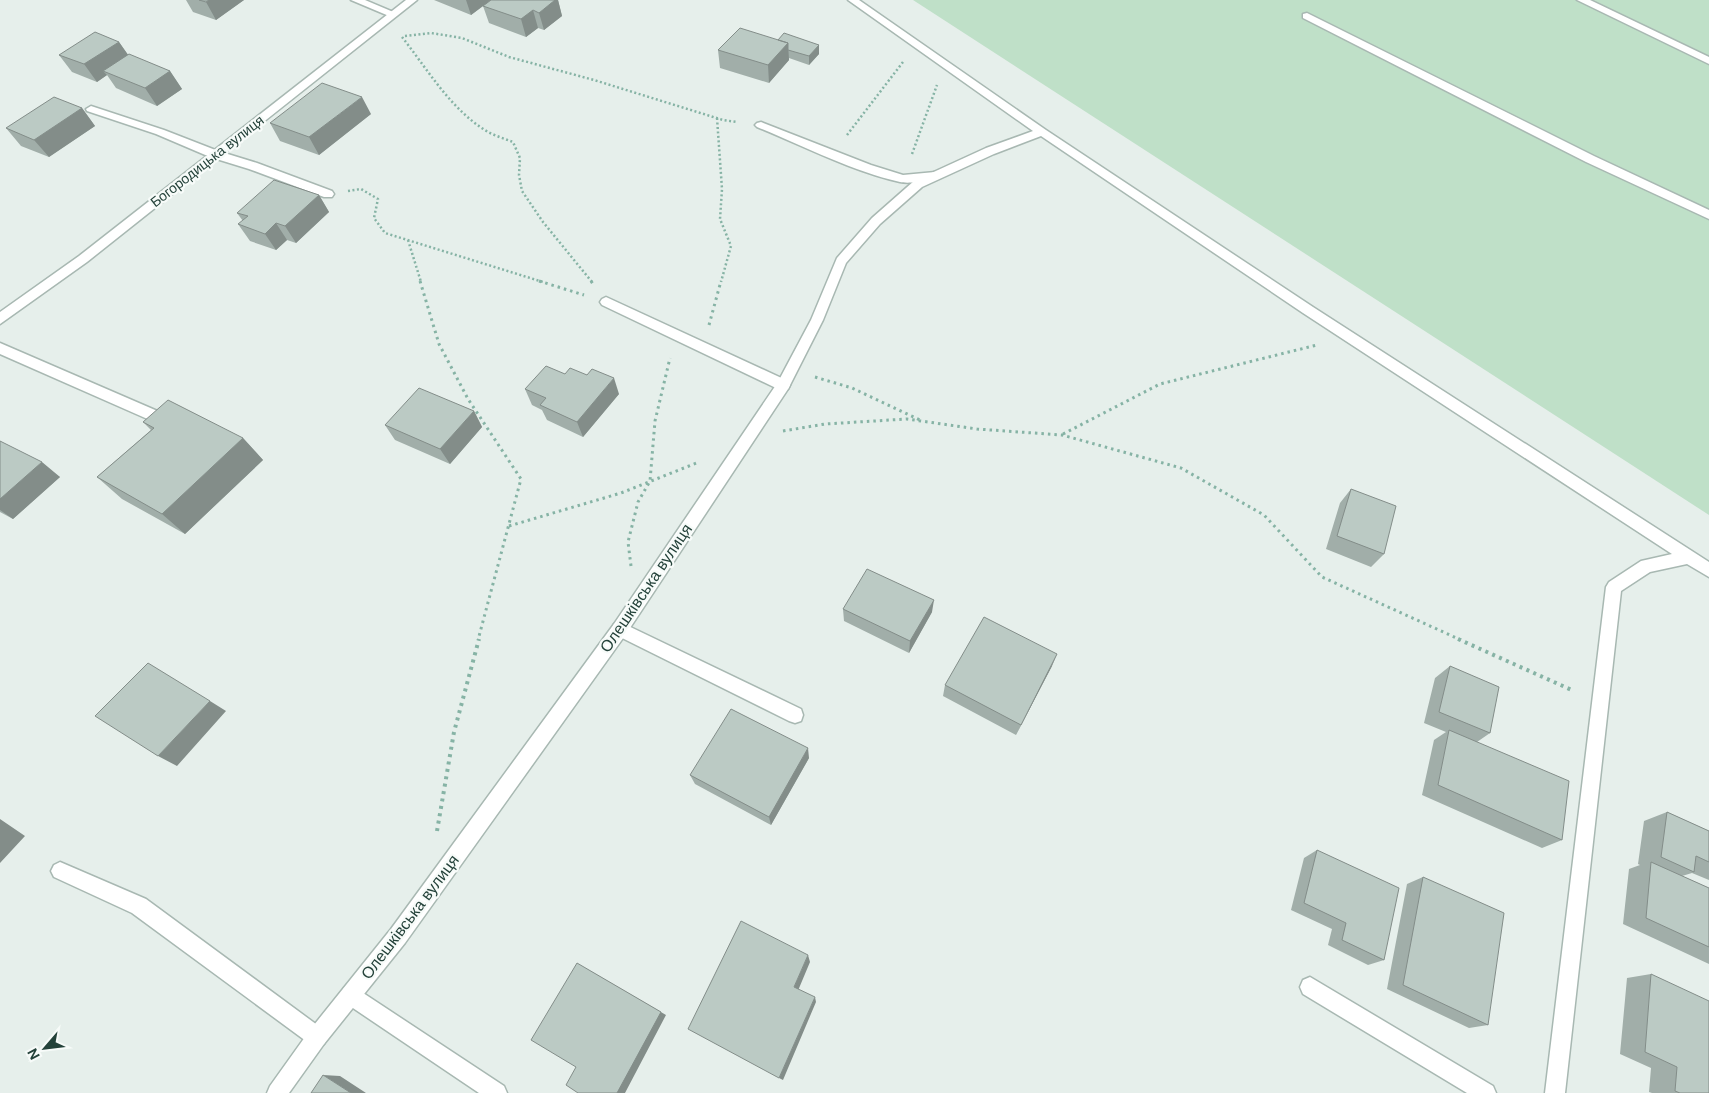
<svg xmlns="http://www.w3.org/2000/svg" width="1709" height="1093" font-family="'DM Sans',sans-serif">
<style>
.green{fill:#bfe0c8}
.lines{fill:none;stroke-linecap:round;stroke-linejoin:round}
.service-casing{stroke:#a8b8b2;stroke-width:3}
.minor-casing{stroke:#a8b8b2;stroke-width:3}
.path-far2{stroke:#86b3a5;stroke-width:2.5;stroke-dasharray:2 2.5;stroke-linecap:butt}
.path-far1{stroke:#86b3a5;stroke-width:3;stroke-dasharray:2.5 4;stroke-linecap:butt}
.path{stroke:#86b3a5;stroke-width:4;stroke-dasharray:3 4.5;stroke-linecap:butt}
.service{fill:#fff;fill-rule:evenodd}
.minor{fill:#fff;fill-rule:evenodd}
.wall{fill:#a1aea9}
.shaded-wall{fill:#838d89}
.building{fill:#bbcac4;stroke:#838d89}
.labels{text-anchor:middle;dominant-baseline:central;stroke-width:4.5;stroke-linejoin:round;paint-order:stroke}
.far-street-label{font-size:14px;fill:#24423a;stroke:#f7fbf9}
.street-label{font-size:16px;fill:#24423a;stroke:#f7fbf9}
</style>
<rect width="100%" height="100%" fill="#e6efeb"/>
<path class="green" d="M913,0H1709V515Z"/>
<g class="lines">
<g class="service-casing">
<path id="service" d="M351,0H365L398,14L393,17L389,16Z
M1577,0H1590L1709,57V64Z
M1307,13L1594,156L1709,210V219L1586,162L1303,18V14Z
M91,106L164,130L218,151L257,163L332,191L334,194L332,197H324L249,169L210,157L156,134L87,111L86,109Z
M761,122L871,165L903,175L935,172L941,176C936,181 908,184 900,182C851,171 804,146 757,127L755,125L757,123Z
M606,297L788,381L790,385L788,389L783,390L778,389L602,305L600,302L602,299Z
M0,343L162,413L164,417L162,421L157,422L152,421L0,354Z
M620,622L801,709L803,715L801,721L795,723L789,721L614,634L612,629L614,624Z
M60,862L146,899L324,1030L327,1037L324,1044L317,1047L310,1044L132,913L54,877L51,871L54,865Z
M1310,977L1493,1086L1496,1093H1467L1303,994L1300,987L1303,980Z
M351,985L504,1086L507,1093H479L344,1002L341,995L344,988Z"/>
</g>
<g class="minor-casing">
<path id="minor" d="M406,0H417L87,262L0,324V312L79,256Z
M848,0H859L1046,130L1313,307L1709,562V577L1687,564L1650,572L1621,591L1565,1093H1545L1606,587L1609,582L1641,561L1672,554L1303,313L1041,136L994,154L922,187L880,224L846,263L823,320L788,389L626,634L405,943L324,1044L289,1093H267L270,1086L310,1030L391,929L614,624L778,382L811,320L837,258L872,218L914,181L986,148L1033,131Z"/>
</g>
<path class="path-far2" d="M405,36L431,33L462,38L509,57L594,80L723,120L737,122
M402,37C428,70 451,110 488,132C496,136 505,139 513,142L520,158L519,175L522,191L543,222L592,282
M717,118L722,189L720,219L731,246L721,282
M847,135L903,62
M912,154L937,85
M348,191L361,189L378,199L374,218L385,233L543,282
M408,240L421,282"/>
<path class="path-far1" d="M420,281L439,344L468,399L521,479L478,640
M539,281L584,295
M591,281L593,284
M709,325L721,281
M815,377L852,388L920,420
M783,431L825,424L907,419L977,429L1062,435L1181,468L1264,515L1322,577L1461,640
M1063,434L1160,384L1317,345
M509,526L621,493L699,462
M631,566L628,542L638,502L650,481L655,421L670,358"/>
<path class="path" d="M1458,639L1574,691
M437,831L454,732L479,639"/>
<use href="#service" class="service"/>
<use href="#minor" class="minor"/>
</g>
<path class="wall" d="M186,0H244L216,20L193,12Z
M434,0H491L471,15Z
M491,0H558L562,16L544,30L538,28L526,37L489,23L483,6Z
M778,40L819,45V54L809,65L789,58V60L769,83L720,68L718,50Z
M119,42L128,55L170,71L182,89L157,106L116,88L107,75L97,82L72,72L59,55Z
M82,108L95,126L49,157L21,146L6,128Z
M371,114L319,155L280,141L270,123Z
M319,195L329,212L296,243L287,240L276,250L250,241L238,224L243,221L237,213Z
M565,374L619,394L583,437L547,420L542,410L532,405L525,389Z
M474,411L482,427L450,464L395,440L385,425Z
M143,422L243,438L263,460L185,534L122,499L97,477L151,430Z
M0,441L60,477L13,519L0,512Z
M1351,489L1384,554L1371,567L1326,549L1340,503Z
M843,609L932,612L909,653L844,621Z
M1052,666L1016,735L943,696L945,685Z
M1450,666L1490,733L1477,742L1562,840L1542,848L1422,795L1434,740L1446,732L1424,723L1435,678Z
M809,758L771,825L695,784L690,775Z
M1667,812L1709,831V880L1692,873L1682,876L1709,888V964L1623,924L1629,869L1640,865L1638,864L1644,821Z
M1317,850L1384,960L1368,965L1328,945L1332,929L1291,910L1304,858Z
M1423,877L1488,1025L1469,1028L1387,989L1407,884Z
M1651,974L1709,1093H1652L1649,1092L1651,1068L1620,1054L1627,978Z"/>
<path class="shaded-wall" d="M209,0H244L216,20L206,2Z
M466,0H491L471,15Z
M555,0H558L562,16L544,30L539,13Z
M533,10L538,28L526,37L521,19Z
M119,42L131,59L103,71L107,75L97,82L84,64Z
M788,43L789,60L769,83L768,65Z
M819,45V54L809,65V56Z
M170,71L182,89L157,106L145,88Z
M362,97L371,114L319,155L309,137Z
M82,108L95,126L49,157L34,140Z
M319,195L329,212L296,243L285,226Z
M276,223L287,240L276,250L265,234Z
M614,378L619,394L583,437L577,422Z
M474,411L482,427L450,464L440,449Z
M243,438L263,460L185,534L162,514Z
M42,462L60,477L13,519L0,510V499Z
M934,600L932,612L909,653L910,641Z
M1057,654L1052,666L1016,735L1021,725Z
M210,701L226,711L177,766L158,756Z
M808,748L809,758L771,825L769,817Z
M0,819L25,836L0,863Z
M808,955L810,962L797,993L794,987Z
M585,968L666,1015L625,1093H617Z
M815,997L816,1002L783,1080L779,1078Z
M323,1075L340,1076L366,1093H351Z"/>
<path class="building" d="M199,0H209L206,2Z
M491,0H555L539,13L533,10L521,19L483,6Z
M740,28L788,43L768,65L718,50Z
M95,32L119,42L84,64L59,55Z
M784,33L819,45L809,56L788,50V43L778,40Z
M129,54L170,71L145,88L103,71Z
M322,83L362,97L309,137L270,123Z
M54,97L82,108L34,140L6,128Z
M274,180L319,195L285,226L276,223L265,234L238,224L248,216L237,213Z
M546,366L565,374L570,368L587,375L592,369L614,378L577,422L540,405L546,398L525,389Z
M419,388L474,411L440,449L385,425Z
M168,400L243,438L162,514L97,477L154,428L143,422Z
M0,441L42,462L0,499Z
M1351,489L1396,506L1384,554L1337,536Z
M867,569L934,600L910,641L843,609Z
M984,617L1057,654L1021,725L945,685Z
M148,663L210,701L158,756L95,716Z
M1450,666L1499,687L1490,733L1439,712Z
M731,709L808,748L769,817L690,775Z
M1449,730L1569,781L1562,840L1438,785Z
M1667,812L1709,831V862L1696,856L1694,872L1661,857Z
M1317,850L1399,888L1384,960L1342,940L1346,923L1304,903Z
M1651,862L1709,888V947L1646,918Z
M1423,877L1504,913L1488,1025L1403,985Z
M741,921L808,955L794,987L815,997L779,1078L688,1029Z
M577,963L661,1012L617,1093H578L566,1085L576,1067L531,1040Z
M1651,974L1709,1001V1093H1680L1675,1091L1677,1067L1645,1052Z
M323,1075L351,1093H311Z"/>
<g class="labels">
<g class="far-street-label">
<text transform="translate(207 161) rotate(-38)">Богородицька вулиця</text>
</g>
<g class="street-label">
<text transform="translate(646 588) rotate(-56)">Олешківська вулиця</text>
<text transform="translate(410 917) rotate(-53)">Олешківська вулиця</text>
</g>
</g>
<g transform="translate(45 1048) rotate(242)" stroke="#f7fbf9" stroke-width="4" paint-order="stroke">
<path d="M0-4L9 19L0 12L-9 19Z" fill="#24423a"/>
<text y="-8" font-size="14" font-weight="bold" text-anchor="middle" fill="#24423a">N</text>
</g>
</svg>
